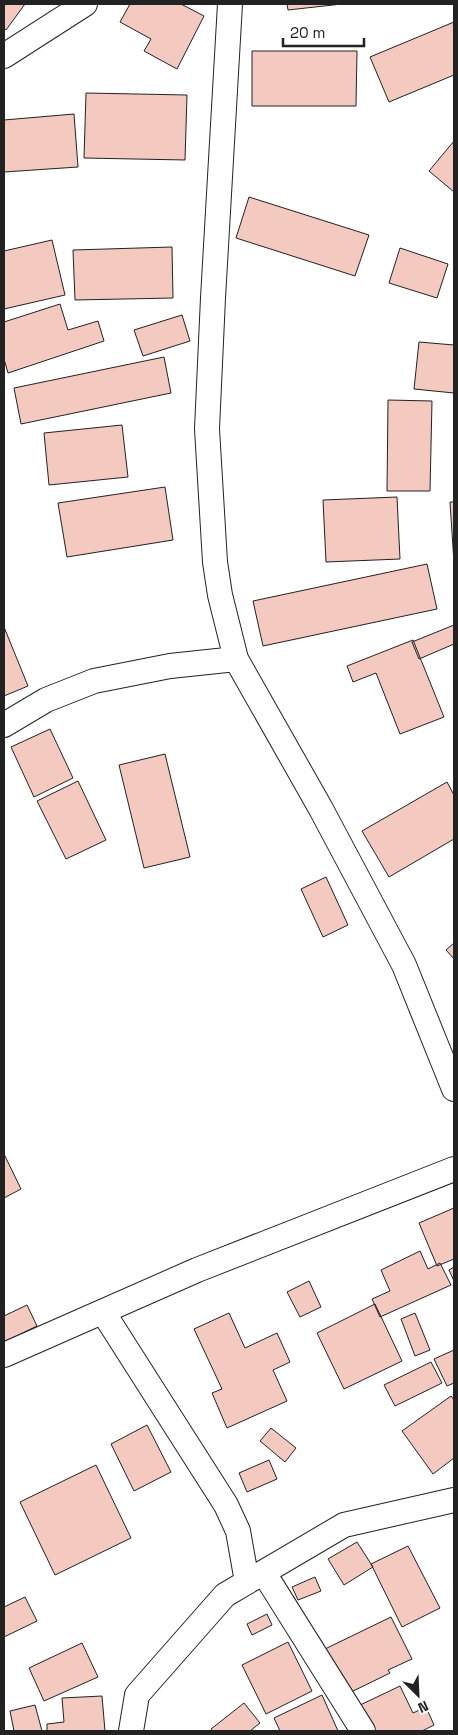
<svg xmlns="http://www.w3.org/2000/svg" width="458" height="1735" font-family="'Space Grotesk',sans-serif">
<style>
.building{fill:#f3c9c0;stroke:#222}
.lines{fill:none;stroke-linecap:round;stroke-linejoin:round}
.street-casing{stroke:#222;stroke-width:26}
.street{stroke:#fff;stroke-width:24}
</style>
<rect width="100%" height="100%" fill="#fff"/>
<path class="building" d="M4,4H25L6,30L4,28Z
M130,4H181L204,16L177,69L144,51L151,39L120,22Z
M287,4H342L288,10Z
M454,22V75L389,102L370,57Z
M252,51H357L356,106H252Z
M86,93L187,95L185,160L84,158Z
M74,114L78,167L4,172V120Z
M454,141V192L429,171Z
M249,197L369,235L355,276L236,238Z
M52,240L65,295L4,309V251Z
M172,247L173,298L75,300L73,250Z
M400,248L448,264L437,298L389,283Z
M60,304L68,330L98,321L104,341L8,373L4,359V322Z
M182,315L190,341L143,356L134,330Z
M419,342L454,345V393L414,389Z
M164,357L171,393L21,424L14,388Z
M388,400L432,401L430,491H387Z
M122,425L128,477L49,485L44,433Z
M165,487L173,540L67,557L58,503Z
M397,497L400,559L326,562L323,500Z
M450,502H454V563Z
M427,564L437,609L263,646L253,601Z
M454,625V644L419,659L412,642Z
M4,627L28,686L4,696Z
M413,640L444,717L400,734L376,673L353,682L347,666Z
M50,729L73,778L34,797L11,747Z
M165,754L190,857L144,868L119,765Z
M78,781L106,840L66,859L37,801Z
M447,782L454,795V839L389,877L362,831Z
M326,877L348,925L323,937L301,889Z
M454,943V959L446,950Z
M4,1154L21,1189L4,1198Z
M454,1208V1259L437,1266L419,1223Z
M420,1251L428,1269L440,1263L451,1285L380,1317L372,1299L390,1291L381,1270Z
M454,1267V1281L449,1270Z
M309,1281L321,1307L300,1317L287,1292Z
M375,1304L402,1361L344,1389L317,1333Z
M27,1305L37,1326L4,1342V1316Z
M229,1313L245,1348L277,1333L290,1362L273,1370L287,1401L227,1428L212,1393L222,1389L194,1329Z
M415,1313L430,1350L415,1356L401,1319Z
M454,1350V1383L447,1386L434,1359Z
M431,1362L442,1383L395,1406L384,1385Z
M451,1396L454,1400V1458L433,1474L402,1431Z
M147,1425L171,1472L134,1491L111,1444Z
M271,1428L296,1448L285,1462L260,1441Z
M269,1460L277,1479L247,1492L239,1473Z
M96,1465L131,1538L55,1575L20,1502Z
M357,1542L373,1567L344,1585L328,1559Z
M408,1546L440,1608L402,1627L371,1564Z
M315,1577L321,1591L298,1600L292,1587Z
M25,1597L37,1621L4,1637V1607Z
M267,1614L272,1625L252,1635L247,1624Z
M391,1617L412,1659L388,1670L390,1673L347,1694L325,1649Z
M288,1642L312,1691L266,1714L242,1665Z
M82,1643L98,1677L44,1701L29,1668Z
M400,1686L413,1713L426,1707L434,1725L422,1731H368L356,1707Z
M322,1695L338,1731H280L274,1718Z
M102,1696L105,1731H47V1724L64,1722L62,1698Z
M244,1703L260,1723L250,1731H212L211,1729Z
M35,1705L42,1731H14L10,1711Z"/>
<g class="lines">
<g class="street-casing">
<path id="street" d="M230,4L213,298L207,429L215,562L220,595L236,659L321,809L404,965L454,1089
M4,56L85,4
M4,725L46,700L94,681L170,666L236,659
M103,1312L226,1505L238,1531L247,1582
M4,1355L197,1270L454,1169
M264,1573L363,1731
M131,1731L137,1695L225,1595L344,1525L454,1500"/>
</g>
<use href="#street" class="street"/>
</g>
<rect width="458" height="1735" fill="none" stroke="#222222" stroke-width="10"/>
<g transform="translate(418 1695) rotate(156)" stroke="#ffffff" stroke-width="4" paint-order="stroke">
<path d="M0-4L9 19L0 12L-9 19Z" fill="#222222"/>
<text y="-8" font-size="14" font-weight="bold" text-anchor="middle" fill="#222222">N</text>
</g>
<path d="M283 38v8h81v-8" fill="none" stroke="#222222" stroke-width="2.5"/>
<text x="290" y="38" font-size="15" fill="#222222" stroke="#ffffff" stroke-width="4" paint-order="stroke">20 m</text>
</svg>
